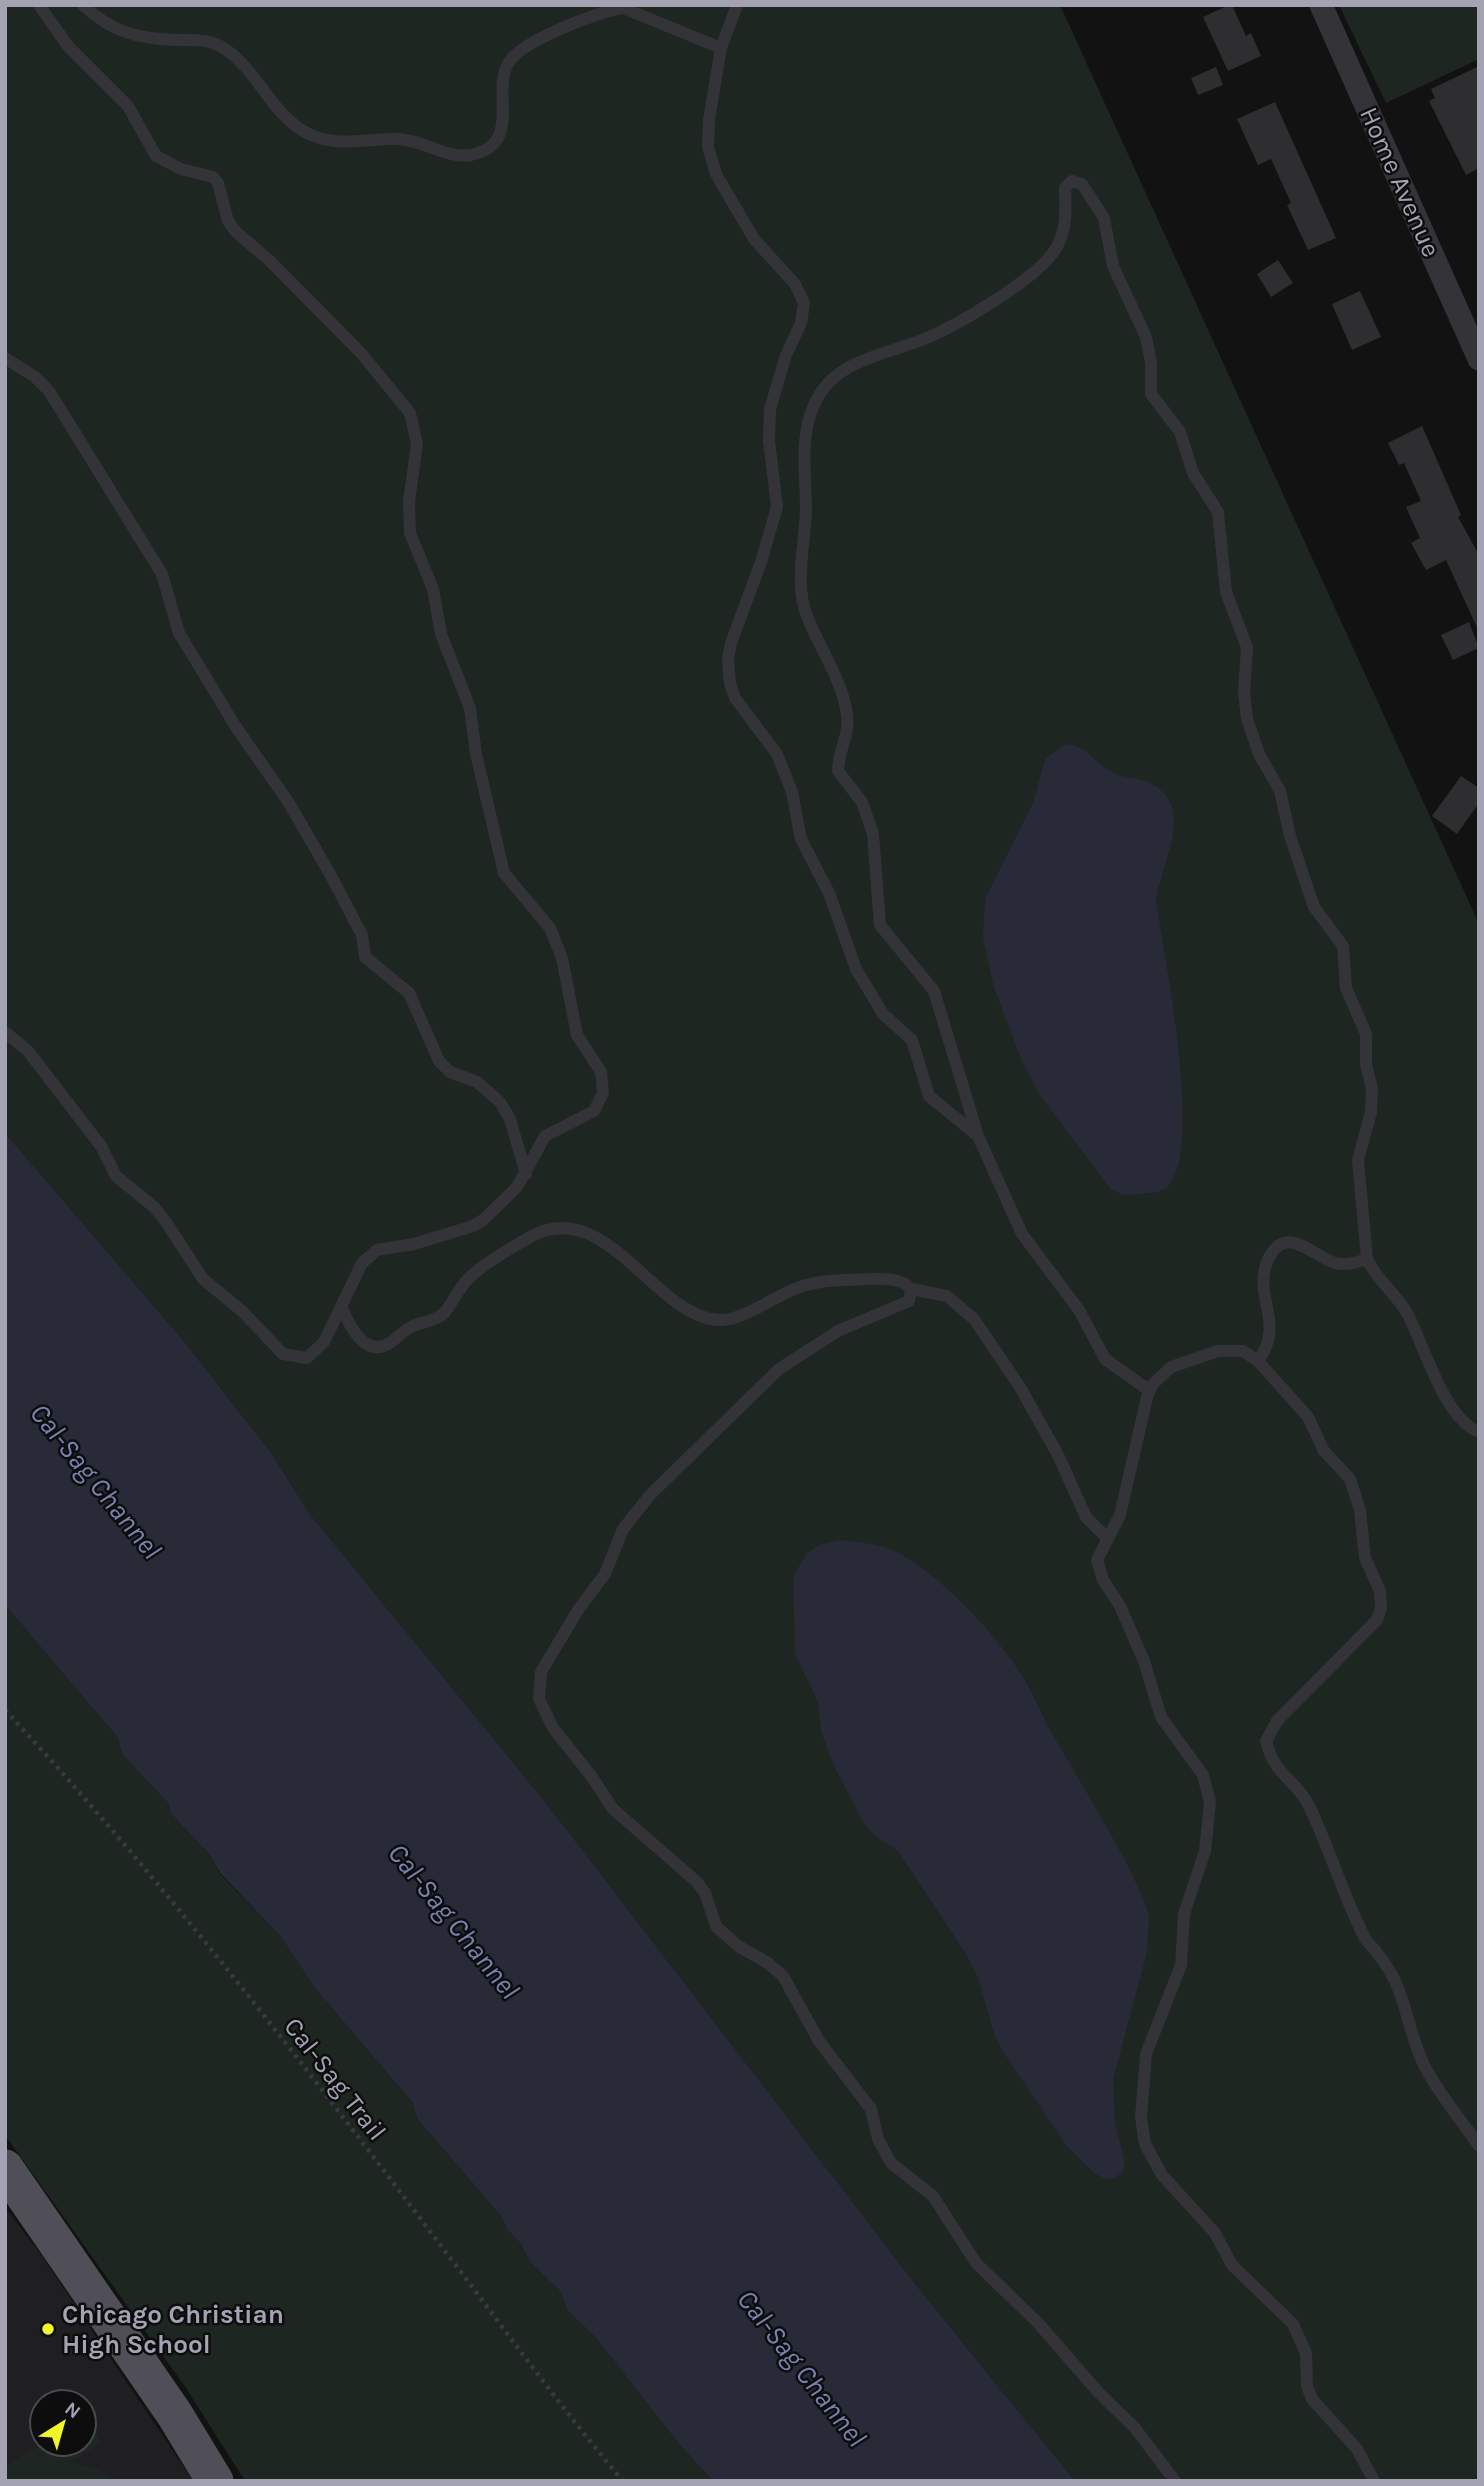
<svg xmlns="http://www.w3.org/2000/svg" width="1484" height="2486" font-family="Karla,sans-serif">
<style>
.built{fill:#1f1e20;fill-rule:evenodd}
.green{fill:#1e2622}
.water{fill:#282b37}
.building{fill:#2e2d2f}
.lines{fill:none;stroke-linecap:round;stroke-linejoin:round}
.path{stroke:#39393f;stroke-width:4.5;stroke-dasharray:3.5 5;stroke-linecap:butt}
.service{stroke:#343338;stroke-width:12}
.minor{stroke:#343338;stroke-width:23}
.primary{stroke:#504e57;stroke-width:37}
.poi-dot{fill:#f2f528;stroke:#0d0d0e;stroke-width:2.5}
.labels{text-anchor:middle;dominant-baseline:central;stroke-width:5;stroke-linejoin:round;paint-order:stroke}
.street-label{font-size:26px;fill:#a3a3b4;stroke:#0d0d0e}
.poi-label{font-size:26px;font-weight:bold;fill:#a3a3b4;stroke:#0d0d0e;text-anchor:start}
.water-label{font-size:28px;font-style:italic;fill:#7882b1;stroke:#0d0d0e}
</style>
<rect width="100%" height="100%" fill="#121213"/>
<path class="built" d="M5,2207L42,2256L193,2481H5ZM42,2402H84V2444H42Z"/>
<path class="green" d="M5,5H1060L1479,924V2481H1075L920,2290L547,1804L309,1513L272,1454L183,1340L5,1133Z
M1339,5H1479V59L1386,103Z
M5,1605L118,1738L122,1754L168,1803L171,1814L210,1855L220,1874L281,1937L314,1987L412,2102L418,2120L502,2217L506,2228L521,2244L529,2261L561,2292L567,2310L596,2338L678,2443L713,2481H245L186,2388L5,2135Z
M87,2418L101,2443L71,2462L94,2468L120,2481H5V2466L43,2444H84V2420Z"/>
<path class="water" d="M1066,744C1089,746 1096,766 1116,774C1126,778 1138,778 1148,782C1198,805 1161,862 1156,900C1163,951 1205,1152 1167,1187C1161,1192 1154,1193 1147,1193C1133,1195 1123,1197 1111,1189L1041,1097L1021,1059L994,987L983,939L985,899L1034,801L1045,759Z
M5,1133L183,1340L272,1454L309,1513L547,1804L920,2290L1075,2481H713L678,2443L596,2338L567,2310L561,2292L529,2261L521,2244L506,2228L502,2217L418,2120L412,2102L314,1987L281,1937L220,1873L210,1855L171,1814L168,1803L122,1754L118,1738L5,1605Z
M840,1540C857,1542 876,1543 892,1550C937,1571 992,1630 1019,1671C1032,1690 1040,1712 1051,1732C1083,1788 1118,1841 1144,1900L1149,1916L1147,1952L1113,2079L1115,2123L1125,2163L1122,2172L1115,2178L1105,2179L1093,2172L1066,2145L1002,2050L994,2033L978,1977L965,1952L898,1851L874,1835L862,1820L834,1766L821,1731L818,1702L795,1654L793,1577L807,1553L819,1545Z"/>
<path class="building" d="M1229,5H1232L1246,36L1251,33L1261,56L1228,71L1203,17Z
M1479,66V168L1466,175L1429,101L1435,98L1431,89Z
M1216,67L1223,85L1198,95L1191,78Z
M1275,102L1336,238L1308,250L1287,205L1291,203L1271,159L1258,165L1237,119Z
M1278,260L1293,283L1271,297L1257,274Z
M1360,291L1381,337L1352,350L1332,304Z
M1422,426L1461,515L1458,517L1479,555V632L1446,560L1426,570L1411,543L1420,538L1406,507L1421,501L1404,463L1399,465L1388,443Z
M1469,622L1479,648L1453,660L1441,635Z
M1461,776L1479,788V803L1457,834L1432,816Z"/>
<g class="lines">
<path class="path" d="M5,1710C164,1881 307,2069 448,2255C506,2331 561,2408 623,2481"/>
<path class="service" d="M83,5C112,33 140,39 179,40C196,40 211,39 225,49C258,71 271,113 305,132C336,149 366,138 399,139C423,140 447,159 471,155C524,144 490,92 509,62C522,41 599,11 623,8L721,48
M737,5L721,48L709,120L708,147L716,174L754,239L795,284L804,303L801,323L786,355L770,409L769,440L777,507L761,562L731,643L728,659L730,684L735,698L777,754L792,792L801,839L829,893L856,969L883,1014L912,1040L929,1096L978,1136
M5,358L35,377L49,391L162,574L179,633L236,727L289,803L330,874L362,935L365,957L409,993L439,1061L450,1072L477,1082L500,1102L510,1119L526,1174
M5,1032L28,1051L101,1146L116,1176L154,1207L166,1222L203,1279L242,1311L283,1354L307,1358L324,1342L362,1263L377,1250L414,1244L473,1226L483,1220L517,1187L545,1136L594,1111L603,1093L601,1072L577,1035L562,958L550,928L504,873L476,754L470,708L441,634L433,589L410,533L409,501L417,444L410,413L361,353L269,260L236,232L228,221L218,183L213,177L181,169L156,156L128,106L68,46L39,5
M911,1289L947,1296L974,1319L1020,1387L1058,1455L1086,1517L1107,1538
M342,1308C350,1327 365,1358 390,1343C397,1338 403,1331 411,1327C422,1321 436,1322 445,1312C454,1301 459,1287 470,1277C484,1264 514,1246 532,1236C607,1196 656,1319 720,1320C744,1321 778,1293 803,1286C825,1279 849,1280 872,1279C885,1279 902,1278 911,1289L909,1301L838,1331L779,1369L650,1495L623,1529L605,1574L578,1610L541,1672L539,1699L553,1728L592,1777L613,1809L697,1882L705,1893L716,1926L738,1946L768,1963L783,1976L819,2041L871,2109L878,2139L891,2163L933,2196L976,2263L1039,2324L1099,2393L1135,2428L1175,2481
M1258,1361C1286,1323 1253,1297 1267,1262C1284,1220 1313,1257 1335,1263C1346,1266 1356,1262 1367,1259
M1150,1391L1105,1359L1079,1310L1022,1234L978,1136L934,991L880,925L873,834L862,802L838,771C838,751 850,735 847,714C842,679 819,648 807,616C794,583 805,545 806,510C806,476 799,438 814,405C833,360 883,356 924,339C958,325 1035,280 1055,250C1067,231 1066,210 1065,188L1072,181L1082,184L1104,218L1113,266L1146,337L1151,363V394L1180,432L1193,473L1218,512L1226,592L1247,647L1244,692L1247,719L1259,754L1280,791L1290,836L1314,907L1343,946L1346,988L1366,1034V1064L1372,1089L1371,1112L1358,1160L1367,1259C1377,1281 1397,1294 1408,1315C1424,1345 1444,1419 1479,1432
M1374,2481L1357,2449L1312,2399L1307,2386L1306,2353L1293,2324L1232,2265L1215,2233L1162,2175L1145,2144L1141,2117L1146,2054L1181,1965L1184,1914L1205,1851L1210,1802L1203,1775L1161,1717L1144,1661L1120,1606L1103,1580L1097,1560L1120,1515L1148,1393L1153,1384L1171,1367L1218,1351H1243L1258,1361L1308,1417L1324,1451L1350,1479L1360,1510L1365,1558L1380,1591L1381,1608L1377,1620L1277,1721L1266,1741C1274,1775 1294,1778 1308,1804C1330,1848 1343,1897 1366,1940C1404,1981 1401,2003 1418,2051C1429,2082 1460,2118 1479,2146"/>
<path class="minor" d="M1321,5L1479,359"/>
<path class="primary" d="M5,2168L175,2415L215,2481"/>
</g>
<circle class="poi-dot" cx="48" cy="2329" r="7"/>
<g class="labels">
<g class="street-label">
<text transform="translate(1400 182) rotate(66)">Home Avenue</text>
<text transform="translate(335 2079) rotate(52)">Cal-Sag Trail</text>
</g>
<g class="poi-label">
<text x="62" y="2314">Chicago Christian<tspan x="62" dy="30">High School</tspan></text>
</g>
<g class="water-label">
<text transform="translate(96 1481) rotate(51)">Cal-Sag Channel</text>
<text transform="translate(454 1921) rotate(51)">Cal-Sag Channel</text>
<text transform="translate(802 2368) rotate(52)">Cal-Sag Channel</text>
</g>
</g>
<rect width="1484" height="2486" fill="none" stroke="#a3a3b4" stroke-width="14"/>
<g transform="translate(63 2423) rotate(37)"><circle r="33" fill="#0d0d0e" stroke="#494950" stroke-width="2"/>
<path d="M0-5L12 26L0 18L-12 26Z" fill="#f2f528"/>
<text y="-10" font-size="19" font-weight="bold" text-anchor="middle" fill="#a3a3b4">N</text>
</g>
</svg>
